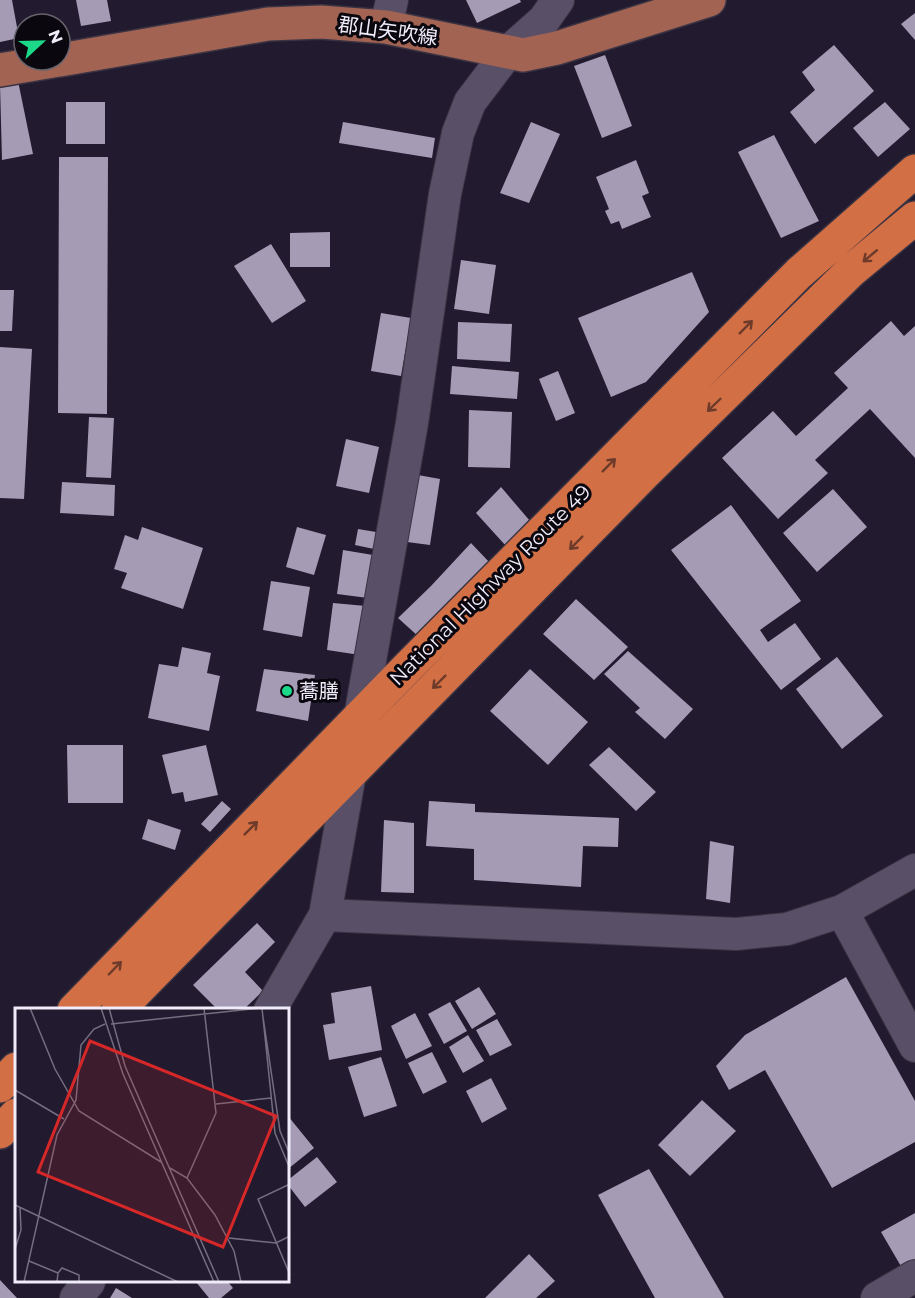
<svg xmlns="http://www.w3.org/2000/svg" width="915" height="1298" font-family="Montserrat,'Noto Sans JP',sans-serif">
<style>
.building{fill:#a59bb5}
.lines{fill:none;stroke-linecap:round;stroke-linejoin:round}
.minor-casing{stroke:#3a3343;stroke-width:34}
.major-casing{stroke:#3a3343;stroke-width:36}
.highway-casing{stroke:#3a3343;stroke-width:36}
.minor{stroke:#595067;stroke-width:32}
.major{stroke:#a26353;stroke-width:33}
.highway{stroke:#d26f45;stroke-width:33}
.oneway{stroke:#6e3b2a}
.poi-dot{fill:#1bd988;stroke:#0a070f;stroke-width:2}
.labels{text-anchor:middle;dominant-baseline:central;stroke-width:6;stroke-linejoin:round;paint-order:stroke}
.street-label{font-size:20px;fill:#f1ecfa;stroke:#0a070f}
.poi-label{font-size:20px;fill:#f1ecfa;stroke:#0a070f;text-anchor:start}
.inset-road{fill:none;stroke:#756e80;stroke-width:1.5}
.view{fill:#d62828;fill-opacity:0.15;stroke:#d62828;stroke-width:3}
.inset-edge{fill:none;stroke:#f1ecfa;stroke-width:3}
</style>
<rect width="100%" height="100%" fill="#221a2e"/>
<path class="building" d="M0,0H12L19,38L0,42Z
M76,0H107L111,21L81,26Z
M466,0H520L521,2L477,23Z
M915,13V40L901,24Z
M834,45L874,91L815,144L790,112L815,90L802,72Z
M605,55L632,126L602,138L574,66Z
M18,81L33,154L2,160L0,85Z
M66,102H105V144H66Z
M885,102L910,129L878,157L853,128Z
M343,122L435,138L432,158L339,143Z
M531,122L560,134L529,203L500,193Z
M774,135L819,221L781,238L738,152Z
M59,157H108L107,414L58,413Z
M636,160L649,193L642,196L651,217L622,229L619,221L611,224L605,211L609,209L596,177Z
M330,232V267H290V233Z
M271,244L306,301L272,323L234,266Z
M461,260L496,265L489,314L454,309Z
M692,272L709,312L646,382L611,397L578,318Z
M0,290H14L12,331H0Z
M381,313L411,318L401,376L371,371Z
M891,321L904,336L915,326V458L870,409L815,460L828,473L778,519L722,458L773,411L796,436L848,388L834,373Z
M458,322L512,324L510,362L457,359Z
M0,347L32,349L24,499L0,498Z
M452,366L519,372L517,399L450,394Z
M558,371L575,413L556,421L539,379Z
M469,410L512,412L510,468L468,467Z
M89,417L114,418L111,478L86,477Z
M346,439L379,447L369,493L336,486Z
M418,475L440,479L430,545L407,542Z
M62,482L115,485L114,516L60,513Z
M501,487L530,521L506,546L476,513Z
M833,489L867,527L817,572L783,533Z
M731,505L801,601L760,630L768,642L795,623L821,659L781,690L671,550Z
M142,527L203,548L183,609L121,588L127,573L114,569L125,535L138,540Z
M297,527L326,535L314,575L286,567Z
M358,529L376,532L374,549L355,545Z
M471,543L490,563L419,637L398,618L431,586Z
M343,550L373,555L368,598L337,594Z
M271,581L310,587L302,637L263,630Z
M576,599L628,647L594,680L543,634Z
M333,603L366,606L360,655L327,650Z
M182,647L211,653L207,673L220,676L209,731L148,718L159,664L178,667Z
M628,651L693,709L665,739L635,712L640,708L604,674Z
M837,657L883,716L842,749L796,689Z
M264,669L315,675L308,721L256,711Z
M530,669L588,722L548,765L490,711Z
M67,745H123V803H68Z
M206,745L218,795L185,802L183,792L172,794L162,755Z
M609,747L656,792L636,811L589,765Z
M222,801L231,809L210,832L201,824Z
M429,801L475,804V812L619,818L618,847L583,846L581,887L474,880V849L426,846Z
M148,819L181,830L175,850L142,839Z
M384,820L414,823V893L381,892Z
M710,841L734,846L730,903L706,899Z
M257,923L275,942L245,972L263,991L243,1010H218L193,985Z
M846,977L915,1101V1142L832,1188L765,1070L729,1090L716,1066L745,1035Z
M371,986L382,1050L329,1060L323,1025L335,1023L331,993Z
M479,987L496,1014L472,1029L455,1001Z
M450,1002L467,1031L444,1044L428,1014Z
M415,1013L432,1046L406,1059L391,1026Z
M497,1019L512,1045L490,1056L476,1030Z
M468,1035L484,1061L463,1073L449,1047Z
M432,1052L447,1082L423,1094L408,1063Z
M381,1057L397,1106L364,1117L348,1067Z
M491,1078L507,1109L482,1123L466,1091Z
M702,1100L736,1131L690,1176L658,1145Z
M288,1116L314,1148L288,1169Z
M317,1157L337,1182L305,1207L288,1185V1180Z
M649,1169L724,1298H655L598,1195Z
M915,1213V1260L902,1268L881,1232Z
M529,1254L555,1281L536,1298H485Z
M0,1280L17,1298H0Z
M196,1282H228L233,1288L221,1298H209Z
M116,1288L132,1298H110Z"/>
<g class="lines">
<g class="minor-casing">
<path id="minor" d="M386,27L392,0
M842,911L915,1046
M325,915L736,934L787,929L842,911L915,870
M270,1010L325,915L412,423L445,194L458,133L470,102L508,52L544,20L558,0
M76,1298L89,1282
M877,1298L915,1276"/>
</g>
<g class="major-casing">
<path id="major" d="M60,60L268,24L321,22L386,27L523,55L557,48L709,0
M0,70L59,60"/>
</g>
<g class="highway-casing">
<path id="highway" d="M74,1010L407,668L799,273L915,171
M118,1010L644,474L851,271L915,218
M0,1086L16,1069
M0,1132L16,1115"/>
</g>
<use href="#minor" class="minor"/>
<use href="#major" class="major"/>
<use href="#highway" class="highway"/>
</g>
<defs><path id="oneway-shaft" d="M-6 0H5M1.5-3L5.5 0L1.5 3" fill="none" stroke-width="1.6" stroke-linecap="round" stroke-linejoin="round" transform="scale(1.5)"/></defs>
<g class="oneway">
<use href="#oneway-shaft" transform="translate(870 256) rotate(140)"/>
<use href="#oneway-shaft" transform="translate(746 327) rotate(-45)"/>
<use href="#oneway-shaft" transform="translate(714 405) rotate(136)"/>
<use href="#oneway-shaft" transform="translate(609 465) rotate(-45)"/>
<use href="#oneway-shaft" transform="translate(576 543) rotate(135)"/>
<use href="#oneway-shaft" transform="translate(439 682) rotate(135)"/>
<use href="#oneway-shaft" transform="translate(251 828) rotate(-45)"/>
<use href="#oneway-shaft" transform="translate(115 968) rotate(-46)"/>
</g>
<circle class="poi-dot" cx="287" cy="691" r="6"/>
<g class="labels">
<g class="street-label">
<text transform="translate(388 31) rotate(8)">郡山矢吹線</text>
<text transform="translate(490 585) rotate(-45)">National Highway Route 49</text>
</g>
<g class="poi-label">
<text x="299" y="691">蕎膳</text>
</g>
</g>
<g transform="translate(15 1008)">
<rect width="274" height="274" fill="#221a2e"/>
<path class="inset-road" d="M15,0L40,61L64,103L146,154M86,0L108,66L199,274M94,0L110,58L204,274M247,0L260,125L275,161M248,9L265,123L275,147M96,16L246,0M0,82L49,111M201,96L256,90M155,160L172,170L200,207L219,243L226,274M172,170L201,105L189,0M275,176L243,191L275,267M0,197L163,274M214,230L261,235L275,228M0,241L6,222L5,199M14,253L43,265L42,274M43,265L47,260L64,267V274M9,274L42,127L61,92L66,37L79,21L90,16"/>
<path class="view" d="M75,33L261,108L208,239L23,164Z"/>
<rect width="274" height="274" class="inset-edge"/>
</g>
<g transform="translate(42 42) rotate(68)"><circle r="28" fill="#0a070f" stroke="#66636d" stroke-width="1.5"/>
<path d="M0-4.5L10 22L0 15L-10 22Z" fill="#1bd988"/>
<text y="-9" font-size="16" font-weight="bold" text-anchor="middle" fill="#f1ecfa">N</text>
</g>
</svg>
